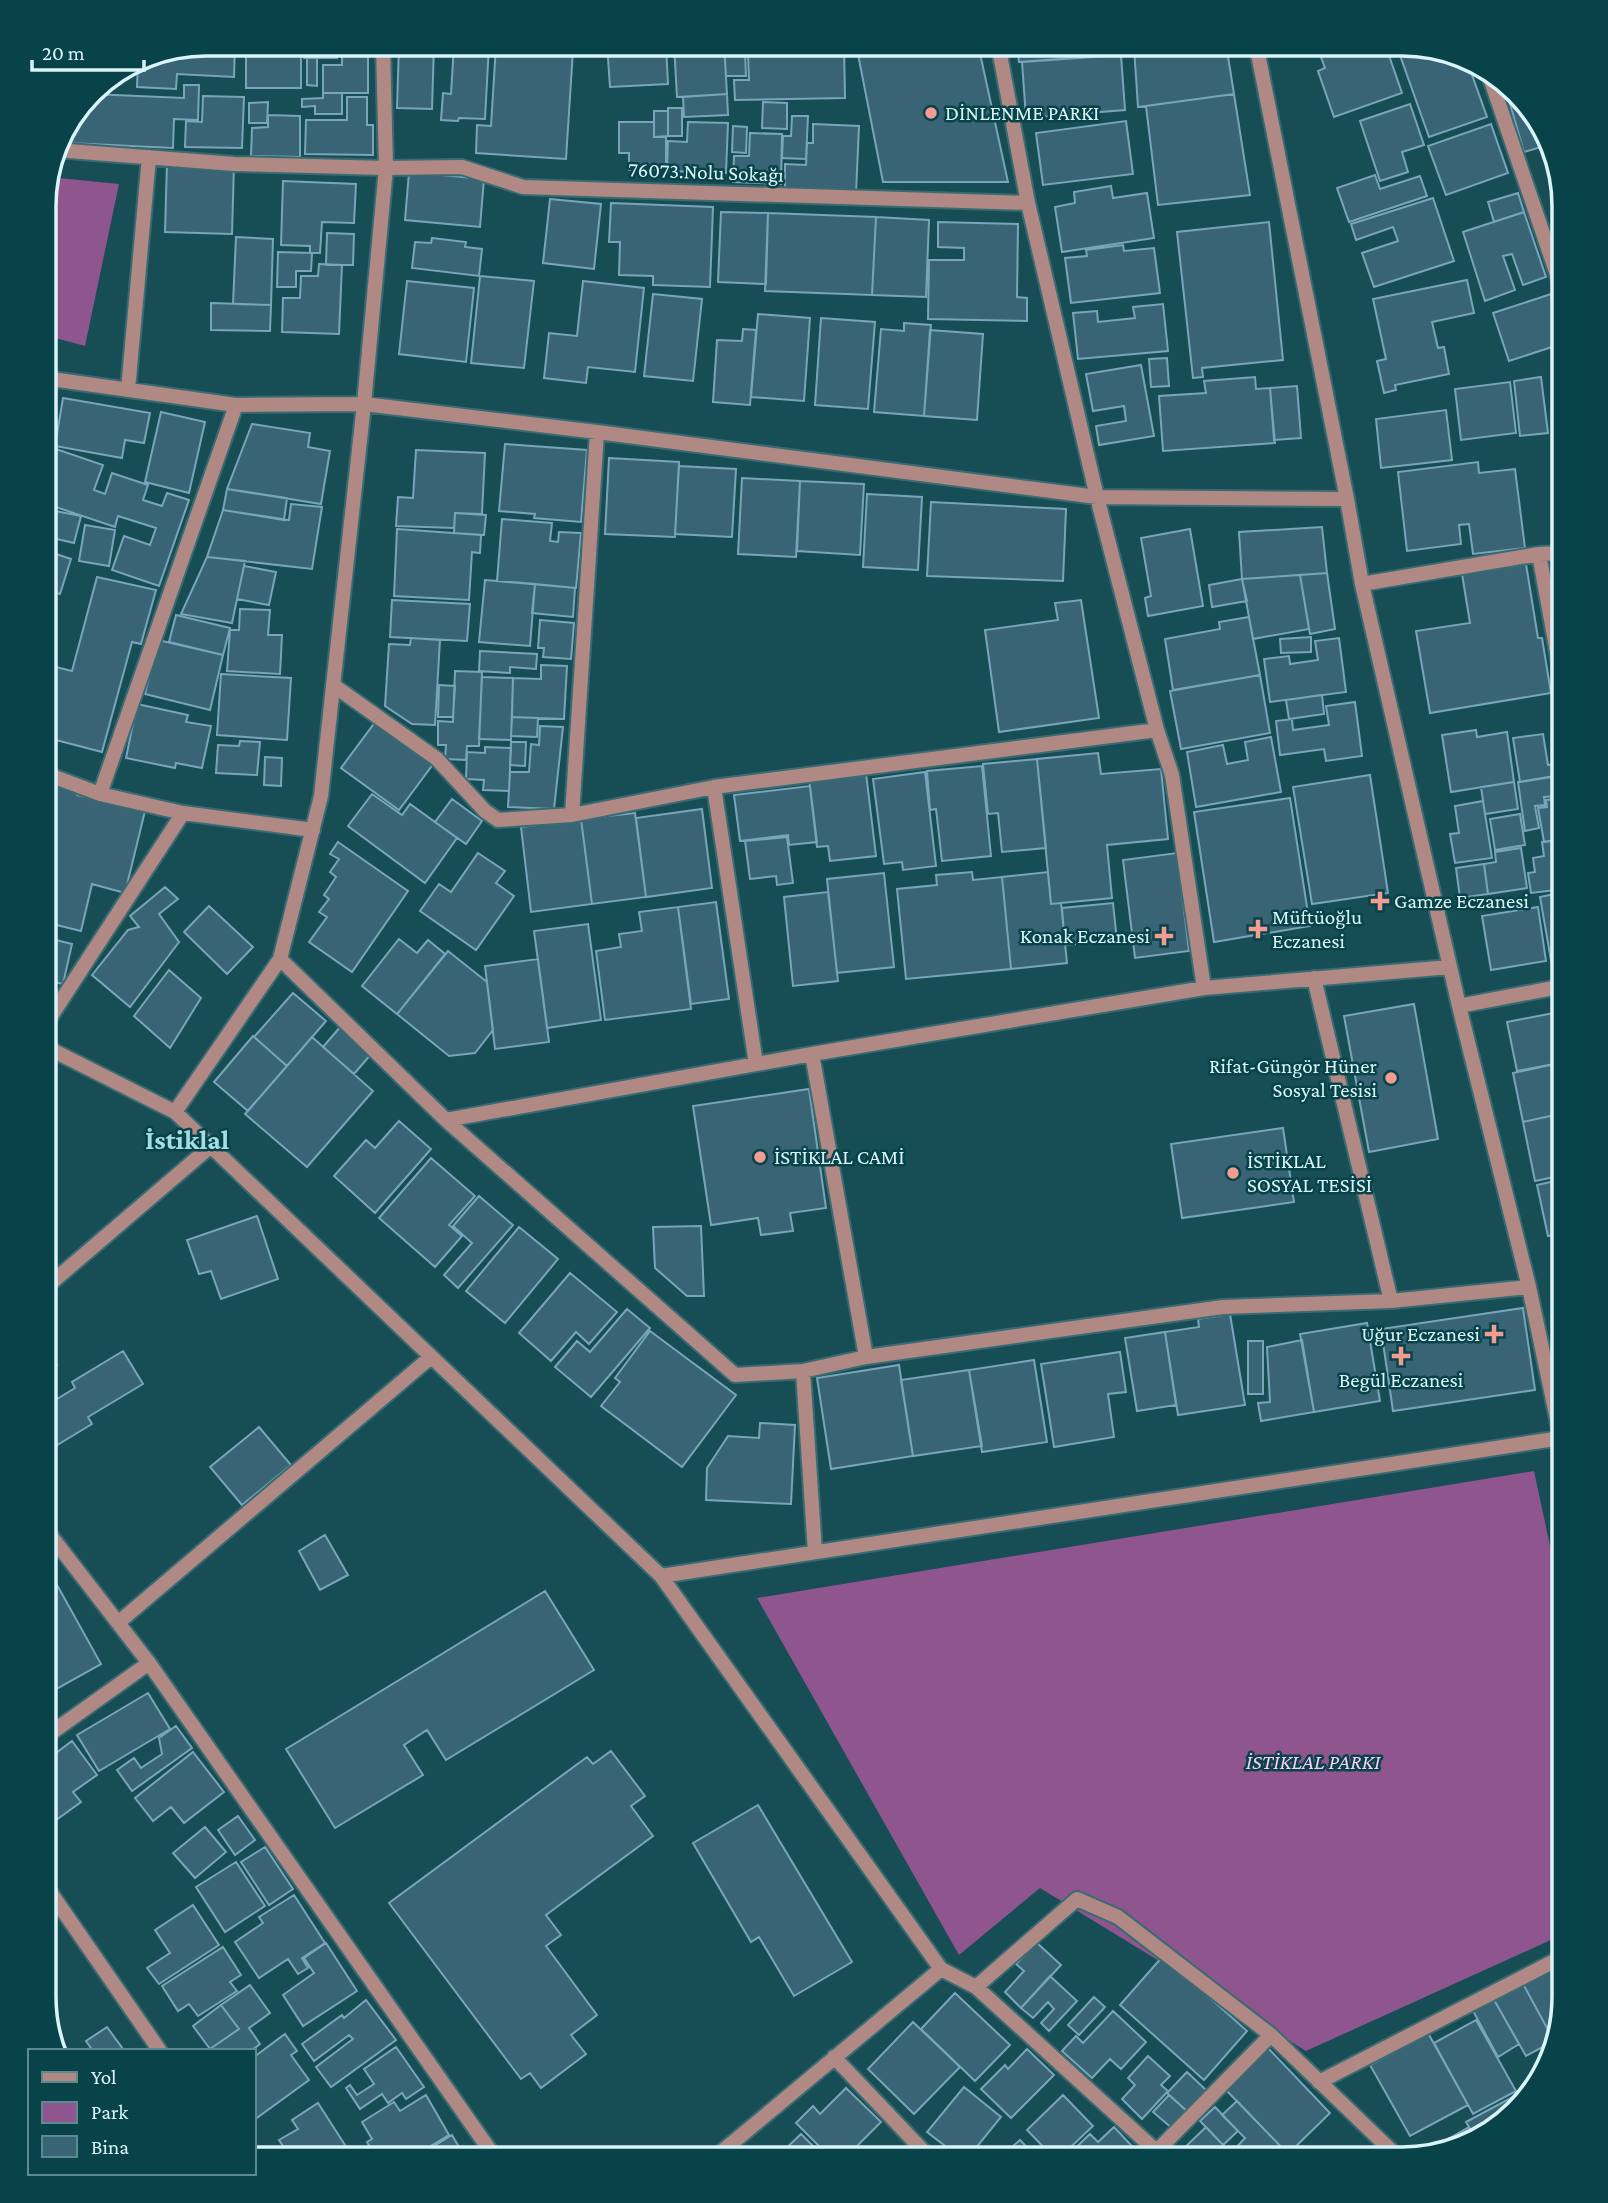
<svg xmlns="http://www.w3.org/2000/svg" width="1608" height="2203" font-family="'Crimson Pro',serif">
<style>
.green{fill:#8e558e}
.building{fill:#386476;stroke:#78a5b9;stroke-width:2}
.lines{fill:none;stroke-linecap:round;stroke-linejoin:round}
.minor-casing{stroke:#3a6b72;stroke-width:18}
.minor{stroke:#b18984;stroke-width:14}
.poi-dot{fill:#f59c92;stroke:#084349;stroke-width:2.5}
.labels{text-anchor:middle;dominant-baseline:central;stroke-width:5;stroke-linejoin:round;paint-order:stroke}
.poi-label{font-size:21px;fill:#daf5f9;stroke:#084349;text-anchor:start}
.street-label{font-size:21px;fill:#daf5f9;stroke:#084349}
.park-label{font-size:21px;font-style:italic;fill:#fecbfd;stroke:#084349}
.district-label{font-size:28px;font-weight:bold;fill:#a6dde4;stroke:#084349}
.rim{fill:none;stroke:#daf5f9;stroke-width:3.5}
</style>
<rect width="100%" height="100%" fill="#174d54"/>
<path class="green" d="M49,177L119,184L85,346L44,335V195Z
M1534,1471L1564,1611V1934L1306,2051L1040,1888L959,1955L757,1598Z"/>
<path class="building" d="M206,44H235L234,77L177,74L176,89L137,87L138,60L144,56Z
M246,44H301V88H246Z
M304,44H321V58H304Z
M321,44H337V58H321Z
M342,44H368V93H323V65H342Z
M399,44H434L432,109L397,108Z
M454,44L489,45L485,119L459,118L458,121L441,120L443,93L451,94Z
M607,44H666L668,84L610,87Z
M674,44H724L727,94L677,97Z
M724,44H755V50L745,51L746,76H726Z
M759,44H844L845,98L735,100L734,80H749L748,54L760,53Z
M856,44H978L1008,182H883Z
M1017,44H1127L1128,54L1019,62Z
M1127,44H1176L1127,48Z
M1176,44H1226L1234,94L1138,107L1134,47Z
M1316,44H1385L1402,93L1334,117L1318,71L1325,68Z
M1396,44H1413L1467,61L1487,117L1429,137Z
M496,45L573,50L566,159L476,153L477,125L491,126Z
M1121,55L1125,110L1026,118L1022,62Z
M307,58H317V86L307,85Z
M129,65L127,78L111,76Z
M184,85H199L198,120L174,119L173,148L69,143L70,122L91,94L184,98Z
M1505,87L1519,101L1510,104Z
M323,93H342V114H315V106L302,107V99L323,98Z
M727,94L728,115L684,117L683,97Z
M1234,94L1250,195L1158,205L1146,106Z
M203,96L244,97L242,148L185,147L186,121L202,122Z
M347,97H367V125H373V155L305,154L306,120H347Z
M1519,101L1542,124L1548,145L1524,152L1510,104Z
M268,102L267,123H249V103Z
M763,102L787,103V129L762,128Z
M1410,104L1424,145L1402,152L1408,172L1380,181L1360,121Z
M668,108H682V136H668Z
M654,111H668V136L654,137Z
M268,115L300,116V157L251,156L252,128L268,127Z
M792,116H808L806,159L782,158L783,136H791Z
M1126,121L1133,174L1043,185L1036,133Z
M619,122H654V137H666V170H629V153H619Z
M688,122L728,123L726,173L667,171L668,141L687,142Z
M813,124L859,126L856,193L785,190V164L806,165L807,143H813Z
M1491,124L1508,173L1446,195L1428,146Z
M733,126L747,127L746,153L732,152Z
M750,133L782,134L781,184L733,182L734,156H749Z
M167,162L234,164L232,234L165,232Z
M409,172L484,179L480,227L405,220Z
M1375,175L1380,189L1420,176L1427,196L1349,222L1337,188Z
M283,181L356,184L354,223L322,222L320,253H310V246L281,245Z
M1111,186L1113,198L1147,193L1154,238L1062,252L1055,207L1075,203L1074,192Z
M1518,193L1524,212L1494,222L1488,202Z
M1433,198L1454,261L1374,287L1362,253L1398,241L1393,227L1356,240L1351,224Z
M550,199L601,204L594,269L543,263Z
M611,203L713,207L710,287L653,285V276L619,275L620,242H609Z
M721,212L768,213L766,284L718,282Z
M1524,212L1546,277L1523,285L1512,254L1503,256L1515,290L1485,301L1463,232Z
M768,213L876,217L872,295L765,291Z
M876,217L929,220L926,297L872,295Z
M938,222L1018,224L1017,297L1027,298V321L928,319L929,260H964V248L938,247Z
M1269,222L1283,360L1202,368L1203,377L1193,378L1177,232Z
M327,233L354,234L353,265H326Z
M236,237L273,239L271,305L233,304Z
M432,238L466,242L465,247L482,249L479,276L412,268L415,242L431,243Z
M1123,245L1124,251L1154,248L1160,293L1071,303L1065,258L1087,256L1086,250Z
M278,252L312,253L311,271H296V287H277Z
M319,264L342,265L339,334L282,332L283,298H300L301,276H318Z
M480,276L534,281L524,368L471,363Z
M1467,280L1474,313L1432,322L1438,348L1444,347L1449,374L1395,385L1396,390L1384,393L1377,361L1386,359L1373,299Z
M407,281L474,288L466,362L399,354Z
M583,281L644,288L635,372L588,367L586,383L544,378L549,333L577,336Z
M653,294L702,299L693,381L644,376Z
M1551,294L1564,334V343L1509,361L1493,313Z
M211,303L271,305L270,331L211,330Z
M1163,304L1168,351L1078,359L1073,313L1097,311L1098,322L1135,318L1133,307Z
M758,314L810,318L804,401L751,397Z
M821,318L875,322L868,409L815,405Z
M904,323L931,325L924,416L874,412L881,329L904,331Z
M743,329L756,330L750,405L713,402L717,340L742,341Z
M930,330L983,334L977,420L924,416Z
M1167,358L1169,386L1151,387L1149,359Z
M1141,365L1154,436L1099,445L1096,426L1126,421L1124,406L1093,411L1086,374Z
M1255,377L1256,389L1270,388L1275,443L1163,451L1159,396L1206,393L1204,381Z
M1541,377L1548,433L1520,436L1514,381Z
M1510,382L1516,433L1461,440L1455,389Z
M1297,386L1301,438L1274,440L1270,388Z
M63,398L150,413L144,443L125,440L122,458L55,446Z
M1446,410L1452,460L1381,468L1376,419Z
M161,412L205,422L189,493L145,482Z
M252,424L310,433L308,447L330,451L321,504L227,489Z
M505,444L587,450L581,522L534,518L535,514L499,511Z
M47,446L103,465L94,490L105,494L112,473L148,485L143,500L162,506L167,493L189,500L159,586L112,570L124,536L150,545L156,528L118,516L115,527L44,503V455Z
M416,450L485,453L482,514L455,513L454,528L396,526L398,497L413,498Z
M609,458L679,462L675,537L605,534Z
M1478,462L1479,473L1515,469L1525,548L1473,554L1469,524L1459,525L1461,544L1407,551L1398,472Z
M679,466L736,469L732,537L675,534Z
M742,478L800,481L796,557L738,554Z
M800,481L864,484L860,555L797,551Z
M227,489L287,498L284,520L223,510Z
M867,494L922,497L918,570L863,567Z
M931,502L1066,509L1063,581L927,576Z
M291,504L322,507L312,569L207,557L223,510L289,520Z
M50,510L81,516L74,543L44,536Z
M455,513L486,515L484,535L454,533Z
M502,519L552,523L550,541L558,542L559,532L581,533L576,588L497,581Z
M85,525L115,530L109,566L79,561Z
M1322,527L1327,573L1242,579L1239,532Z
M397,529L481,535L480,553L472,552L469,600L394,596Z
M1190,529L1203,606L1148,616L1145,598L1151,596L1141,538Z
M44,550L71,559L60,594L53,592L44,620Z
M207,557L245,561L232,623L181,614Z
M1526,564L1538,638H1542L1551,693L1430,713L1416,631L1470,623L1462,574Z
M244,566L276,572L269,605L237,599Z
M1327,573L1335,629L1310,634L1300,575Z
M1300,575L1309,629L1253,639L1242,579Z
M97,577L156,590L141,644L132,642L102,752L44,737V664L72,671Z
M1564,577V627H1563L1556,578Z
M1242,579L1247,601L1212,607L1209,585Z
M485,580L535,584L530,646L479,642Z
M535,584L575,588L573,617L532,613Z
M392,600L470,604L467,641L390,637Z
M1081,600L1099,718L999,732L985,630L1058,620L1055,603Z
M240,609L270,610L268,635H282L280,674L227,671L230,630H239Z
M176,615L230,628L223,655L169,642Z
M1249,617L1260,675L1173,690L1165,639L1220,629L1219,622Z
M540,620L574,623L571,659L543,657L544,648H538Z
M1311,637V652L1281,653L1280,639Z
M411,638L440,640L435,725L412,724L385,706L389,644L410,645Z
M1339,638L1346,692L1270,702L1264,659L1289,656L1290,664L1318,660L1315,641Z
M158,640L223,655L210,710L145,694Z
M480,651L537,654L536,669L510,667V673L479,671Z
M541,665L567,666L564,719L512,717L513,678L541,679Z
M455,671L482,672L479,746H467L466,760L445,759L446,745H438V721L453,722Z
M221,674L291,678L287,740L217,735Z
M1260,675L1270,733L1181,749L1170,691Z
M482,677L513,678L511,740L479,739Z
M439,685L455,686L453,717H438Z
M1322,695L1324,714L1289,719L1286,700Z
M1355,702L1362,756L1326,761L1324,749L1280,755L1276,721L1292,719L1293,730L1329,725L1326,706Z
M137,704L188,715L186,722L211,726L202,768L176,763L175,768L126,758Z
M512,717L538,718L537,737L511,736Z
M376,721L434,763L399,810L341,768Z
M540,726L563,727L554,809L508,807L510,772H529L531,744L539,745Z
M1476,730L1477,737L1507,732L1514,782L1451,792L1442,735Z
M1543,734L1548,765L1564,763V775L1520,782L1513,738Z
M1271,737L1281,792L1196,807L1187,752L1223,745L1227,764L1248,760L1245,742Z
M240,741L260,742L257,775L216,773L218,745L239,746Z
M511,742H526L525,766L510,765Z
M485,747L511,748L509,791L483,790L484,780L466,779L467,752L485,753Z
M1098,753L1101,774L1161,769L1168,839L1107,845L1112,898L1051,904L1037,759Z
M265,757L282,758L281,786L264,785Z
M1037,759L1046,848L1002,852L998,813L988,814L983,764Z
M982,766L991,856L942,861L936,809L930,810L927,771Z
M925,772L936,866L903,870L902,862L884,864L873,779Z
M866,773L876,856L830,861L828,846L817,847L809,779Z
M1370,775L1388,893L1312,904L1293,787Z
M1555,776L1558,796L1544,797L1545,805L1535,806L1539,828L1525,831L1518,782Z
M44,781L78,789L77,795L145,811L125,893L92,884L81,931L44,922V866L48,867L52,851L44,849Z
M1514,782L1518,809L1485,814L1481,787Z
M810,786L817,842L789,845L788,835L740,841L734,795Z
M372,794L402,815L410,804L457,838L425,883L348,826Z
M1290,798L1310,926L1214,942L1194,812Z
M1564,798V839L1544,842L1538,808L1547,807L1546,800Z
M452,799L482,821L466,844L435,822Z
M1483,801L1492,858L1455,863L1450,834L1459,833L1455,806Z
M702,809L712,888L646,897L636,818Z
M635,813L646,897L592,904L581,819Z
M1520,814L1525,845L1495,850L1490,819Z
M581,819L592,904L531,912L521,827Z
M787,837L793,883L777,885L776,876L750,879L745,841Z
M1564,839V889L1531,893L1528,873L1535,872L1533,858L1544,856L1542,842Z
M338,842L408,891L352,972L309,942L327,917L319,912L329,899L324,895L336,877L330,872L339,859L330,854Z
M1521,848L1527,888L1488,894L1484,864L1496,862L1495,852Z
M478,853L505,871L496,883L514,896L476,950L420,911L439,884L451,892Z
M1177,853L1189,951L1135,958L1123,860Z
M1484,864L1488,894L1460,898L1456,868Z
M972,872L973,880L1002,877L1011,969L906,979L897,889L937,885L936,875Z
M1048,872L1051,904L1061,903L1067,963L1011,969L1002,877Z
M884,873L894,967L837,973L827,879Z
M165,887L178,899L159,914L179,942L130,1007L92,975L128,930L139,927L130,916Z
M828,892L838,981L793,986L784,897Z
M1564,892V917L1559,918L1560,926L1564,925V964L1552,966L1540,897Z
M716,902L729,999L691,1004L678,907Z
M1113,903L1117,941L1065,945L1062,908Z
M209,906L253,947L227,974L184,932Z
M678,907L691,1009L605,1020L596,951L621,947L619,934L642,931L639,912Z
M1538,907L1546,961L1491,970L1482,916Z
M588,924L601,1020L547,1028L534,931Z
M44,937L72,944L63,984L44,980Z
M399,939L417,953L428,940L445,954L397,1014L362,986Z
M448,951L487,982L493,1030L475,1053L449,1056L397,1014Z
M538,959L549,1042L495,1049L485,966Z
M169,970L201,998L170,1048L134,1016Z
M293,993L326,1021L287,1066L254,1037Z
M1414,1004L1438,1139L1369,1152L1344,1016Z
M1564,1011V1062L1517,1071L1507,1022Z
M341,1026L372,1053L354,1074L323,1047Z
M253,1036L287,1066L248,1111L214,1082Z
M312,1037L373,1091L307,1167L245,1114Z
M1564,1062V1113L1523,1122L1513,1073Z
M809,1089L826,1208L790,1213L793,1231L761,1235L758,1218L711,1225L693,1106Z
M1564,1113V1175L1535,1181L1523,1122Z
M399,1121L431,1149L375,1213L334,1176L366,1140L375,1148Z
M1283,1128L1294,1202L1182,1218L1171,1144Z
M431,1158L475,1196L449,1225L462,1236L435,1267L379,1218Z
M1564,1179V1233L1548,1236L1537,1185Z
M479,1196L513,1225L458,1288L444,1275L472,1243L453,1226Z
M257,1216L278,1279L221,1299L211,1271L199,1274L187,1240Z
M701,1226L704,1296H687L655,1268L653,1227Z
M519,1227L558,1259L505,1323L466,1291Z
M570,1273L617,1312L589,1344L576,1332L551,1361L519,1333Z
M1523,1308L1535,1390L1393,1411L1381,1329Z
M627,1309L650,1328L591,1397L555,1367L577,1341L590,1352Z
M1230,1314L1245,1405L1178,1415L1165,1332L1199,1327L1198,1319Z
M1367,1323L1380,1401L1314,1412L1300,1334Z
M650,1331L736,1395L682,1467L601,1406L620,1382L615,1378Z
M1165,1332L1176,1405L1137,1411L1125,1338Z
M1302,1340L1314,1412L1261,1421L1258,1403L1270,1402L1267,1347Z
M1248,1341H1263V1394H1248Z
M44,1351L57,1365L44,1377Z
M123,1351L143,1384L88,1417L92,1424L44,1453V1422L46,1421L44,1407L75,1388L72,1382Z
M1120,1352L1126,1392L1108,1394L1114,1437L1054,1447L1041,1364Z
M1034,1360L1047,1442L982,1452L969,1370Z
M899,1365L913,1456L831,1469L817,1378Z
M969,1370L982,1446L913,1456L901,1380Z
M760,1423L795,1425L791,1504L706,1500L707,1468L728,1436L759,1438Z
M259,1427L291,1465L242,1505L210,1467Z
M325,1535L348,1575L320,1590L299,1551Z
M44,1571L47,1576L51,1574L101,1664L49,1693L44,1683Z
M545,1591L594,1670L446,1760L427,1730L404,1745L423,1775L335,1828L286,1749Z
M148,1693L170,1729L99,1771L77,1735Z
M176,1726L192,1748L132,1791L117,1770L134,1758L141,1768L162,1754L159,1738Z
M72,1741L97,1775L73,1792L81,1802L45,1828L44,1762Z
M611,1751L645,1796L631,1806L653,1836L546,1915L561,1935L546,1946L597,2015L571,2035L586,2054L541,2088L530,2073L521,2079L389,1903L587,1757L593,1764Z
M193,1752L224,1792L184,1823L171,1807L153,1821L135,1798Z
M758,1805L852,1962L794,1996L759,1937L751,1942L693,1843Z
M238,1816L255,1840L235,1855L218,1830Z
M205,1827L226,1852L195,1878L173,1853Z
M265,1847L293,1889L269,1905L241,1862Z
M236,1862L265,1906L225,1932L196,1887Z
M294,1895L325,1943L302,1958L308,1968L298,1974L288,1959L259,1978L235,1942L263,1923L259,1917Z
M193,1905L219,1945L159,1984L147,1968L170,1953L155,1930Z
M1036,1942L1061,1965L1021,2008L1005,1992L1024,1971L1016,1964Z
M326,1943L357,1991L303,2026L283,1995L314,1973L304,1958Z
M223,1947L241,1975L230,1982L237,1991L198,2016L189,2004L178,2011L162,1986Z
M1163,1956L1247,2031L1204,2080L1120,2005Z
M1564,1959V1998L1553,2039L1522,1982Z
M1050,1976L1077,2001L1049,2031L1041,2023L1054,2009L1048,2002L1033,2018L1021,2008Z
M1522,1982L1553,2039L1552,2042L1526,2056L1493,1998Z
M250,1985L270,2013L249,2028L260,2044L251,2051H211L210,2049L239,2029L221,2005Z
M955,1993L1010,2045L975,2081L921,2029Z
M1094,1997L1105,2007L1079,2035L1068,2025Z
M1493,1998L1519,2044L1498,2057L1472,2009Z
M366,2000L396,2040L331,2087L316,2067L353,2039L349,2035L314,2061L302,2044L342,2015L344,2018Z
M221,2005L239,2029L210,2049L193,2026Z
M1113,2011L1146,2042L1121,2069L1110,2059L1092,2078L1062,2051L1076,2036L1083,2043Z
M1476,2020L1516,2091L1473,2114L1434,2043Z
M913,2022L960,2067L914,2114L868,2069Z
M107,2027L123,2049L120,2051H93L86,2041Z
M1428,2033L1468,2105L1410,2136L1370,2065Z
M285,2034L297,2051L291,2055L309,2080L254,2120V2057Z
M396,2047L424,2087L406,2099L402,2093L388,2103L382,2094L360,2109L346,2088L350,2085L357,2095L374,2084L364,2069Z
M1267,2047L1330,2113L1288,2154L1225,2089Z
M1027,2049L1054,2075L1011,2118L981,2089L1005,2065L1008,2069Z
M1148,2056L1170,2076L1161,2085L1168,2091L1142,2119L1122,2099L1135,2085L1128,2078Z
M1187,2072L1206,2090L1187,2111L1167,2093Z
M964,2087L1001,2117L967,2159H962L927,2132Z
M846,2088L881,2122L844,2159H832L796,2123L813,2106L820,2114Z
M1520,2093L1523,2098L1484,2137L1476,2139L1466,2122Z
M426,2095L449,2135L409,2159H378L367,2142L372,2139L362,2122L394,2102L400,2111Z
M1063,2095L1093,2126L1058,2159H1055L1027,2130Z
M1169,2095L1190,2114L1174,2130L1153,2112Z
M1237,2101L1288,2154L1282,2159H1243L1234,2150L1245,2138L1222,2115Z
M318,2103L354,2159H287L290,2157L279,2140L298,2129L292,2120Z
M1215,2107L1238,2131L1223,2145L1200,2121Z
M1114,2127L1144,2159H1064L1090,2134L1098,2142Z
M1206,2127L1223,2145L1237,2159H1186L1180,2152Z
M1469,2127L1476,2139L1438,2150L1436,2146Z
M801,2134L826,2159H778L777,2157Z
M452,2135L466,2159H413Z
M1020,2140L1038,2159H998Z"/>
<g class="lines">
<g class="minor-casing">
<path id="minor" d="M998,44L1028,203L1097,497L1157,730L1172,775L1204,988
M1256,44L1347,499L1362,584L1459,1006L1529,1287L1564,1452
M1487,69L1564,295
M56,150L234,164L386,168L462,167L523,187L1028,203
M44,378L236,405L364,404L597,432L1097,497L1347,499
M128,390L149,157
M44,403L52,380
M1539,554L1564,691
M1362,584L1539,554L1564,553
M333,685L437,759L485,811L498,820L572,815L714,787L1157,730
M44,773L100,794L183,813L313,830
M714,787L756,1064
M100,794L236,405
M572,815L597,432
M280,959L446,1120L812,1054L1204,988L1450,967
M1314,978L1391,1301
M1459,1006L1564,986
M44,1027L183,813
M44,1046L175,1112L661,1576L941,1969L976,1987L1165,2159
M812,1054L866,1357
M175,1112L280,959L321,796L364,404L386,168L383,44
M446,1120L735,1375L803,1371L866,1357L1223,1307L1391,1301L1529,1287
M44,1289L211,1146
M803,1371L815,1552
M44,1527L149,1663L496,2159
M661,1576L1561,1438
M119,1622L431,1357
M44,1738L149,1663
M44,1883L160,2051
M976,1987L1077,1899L1118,1917L1271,2035L1400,2159
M834,2057L931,2159
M1319,2082L1564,1956
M713,2159L941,1969
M1149,2159L1271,2035"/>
</g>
<use href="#minor" class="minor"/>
</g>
<g class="poi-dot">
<circle cx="931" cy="113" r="7"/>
<path d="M1376.5 890.5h7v7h7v7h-7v7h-7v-7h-7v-7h7z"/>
<path d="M1254.5 918.5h7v7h7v7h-7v7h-7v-7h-7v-7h7z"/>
<path d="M1160.5 925.5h7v7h7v7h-7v7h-7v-7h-7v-7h7z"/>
<circle cx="1391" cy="1078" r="7"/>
<circle cx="760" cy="1157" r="7"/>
<circle cx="1233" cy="1173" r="7"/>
<path d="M1490.5 1323.5h7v7h7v7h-7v7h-7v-7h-7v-7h7z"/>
<path d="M1397.5 1345.5h7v7h7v7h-7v7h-7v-7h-7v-7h7z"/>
</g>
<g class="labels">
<g class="poi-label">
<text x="945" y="113">DİNLENME PARKI</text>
<text x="1394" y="901">Gamze Eczanesi</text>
<text x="1272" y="917">Müftüoğlu<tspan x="1272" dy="24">Eczanesi</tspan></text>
<text x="1150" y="936" text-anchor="end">Konak Eczanesi</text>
<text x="1377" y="1066" text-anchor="end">Rifat-Güngör Hüner<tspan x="1377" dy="24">Sosyal Tesisi</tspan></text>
<text x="774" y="1157">İSTİKLAL CAMİ</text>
<text x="1247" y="1161">İSTİKLAL<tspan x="1247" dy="24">SOSYAL TESİSİ</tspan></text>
<text x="1480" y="1334" text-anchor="end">Uğur Eczanesi</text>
<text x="1401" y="1380" text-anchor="middle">Begül Eczanesi</text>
</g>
<g class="street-label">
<text transform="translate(706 172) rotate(2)">76073.Nolu Sokağı</text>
</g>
<g class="park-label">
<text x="1313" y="1762">İSTİKLAL PARKI</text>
</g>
<g class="district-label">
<text x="187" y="1139">İstiklal</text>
</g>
</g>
<path d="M0 0H1608V2203H0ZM206 56H1402A150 150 0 0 1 1552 206V1997A150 150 0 0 1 1402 2147H206A150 150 0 0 1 56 1997V206A150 150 0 0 1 206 56Z" fill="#084349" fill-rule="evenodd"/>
<path class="rim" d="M206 56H1402A150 150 0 0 1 1552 206V1997A150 150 0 0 1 1402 2147H206A150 150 0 0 1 56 1997V206A150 150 0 0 1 206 56Z"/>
<rect x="28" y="2049" width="228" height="126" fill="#084349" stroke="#5c8a8f" stroke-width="2"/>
<rect x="42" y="2072" width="35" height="10" fill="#b18984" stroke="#5c8a8f" stroke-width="2"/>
<text x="91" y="2084" font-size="21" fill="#daf5f9">Yol</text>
<rect x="42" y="2102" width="35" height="21" fill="#8e558e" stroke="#5c8a8f" stroke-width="2"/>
<text x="91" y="2119" font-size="21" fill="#daf5f9">Park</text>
<rect x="42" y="2136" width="35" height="21" fill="#386476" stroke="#5c8a8f" stroke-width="2"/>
<text x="91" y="2154" font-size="21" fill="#daf5f9">Bina</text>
<path d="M32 60v10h112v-10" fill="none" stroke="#daf5f9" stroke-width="3.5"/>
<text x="42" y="60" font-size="21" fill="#daf5f9" stroke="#084349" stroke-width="5" paint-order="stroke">20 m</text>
</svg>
